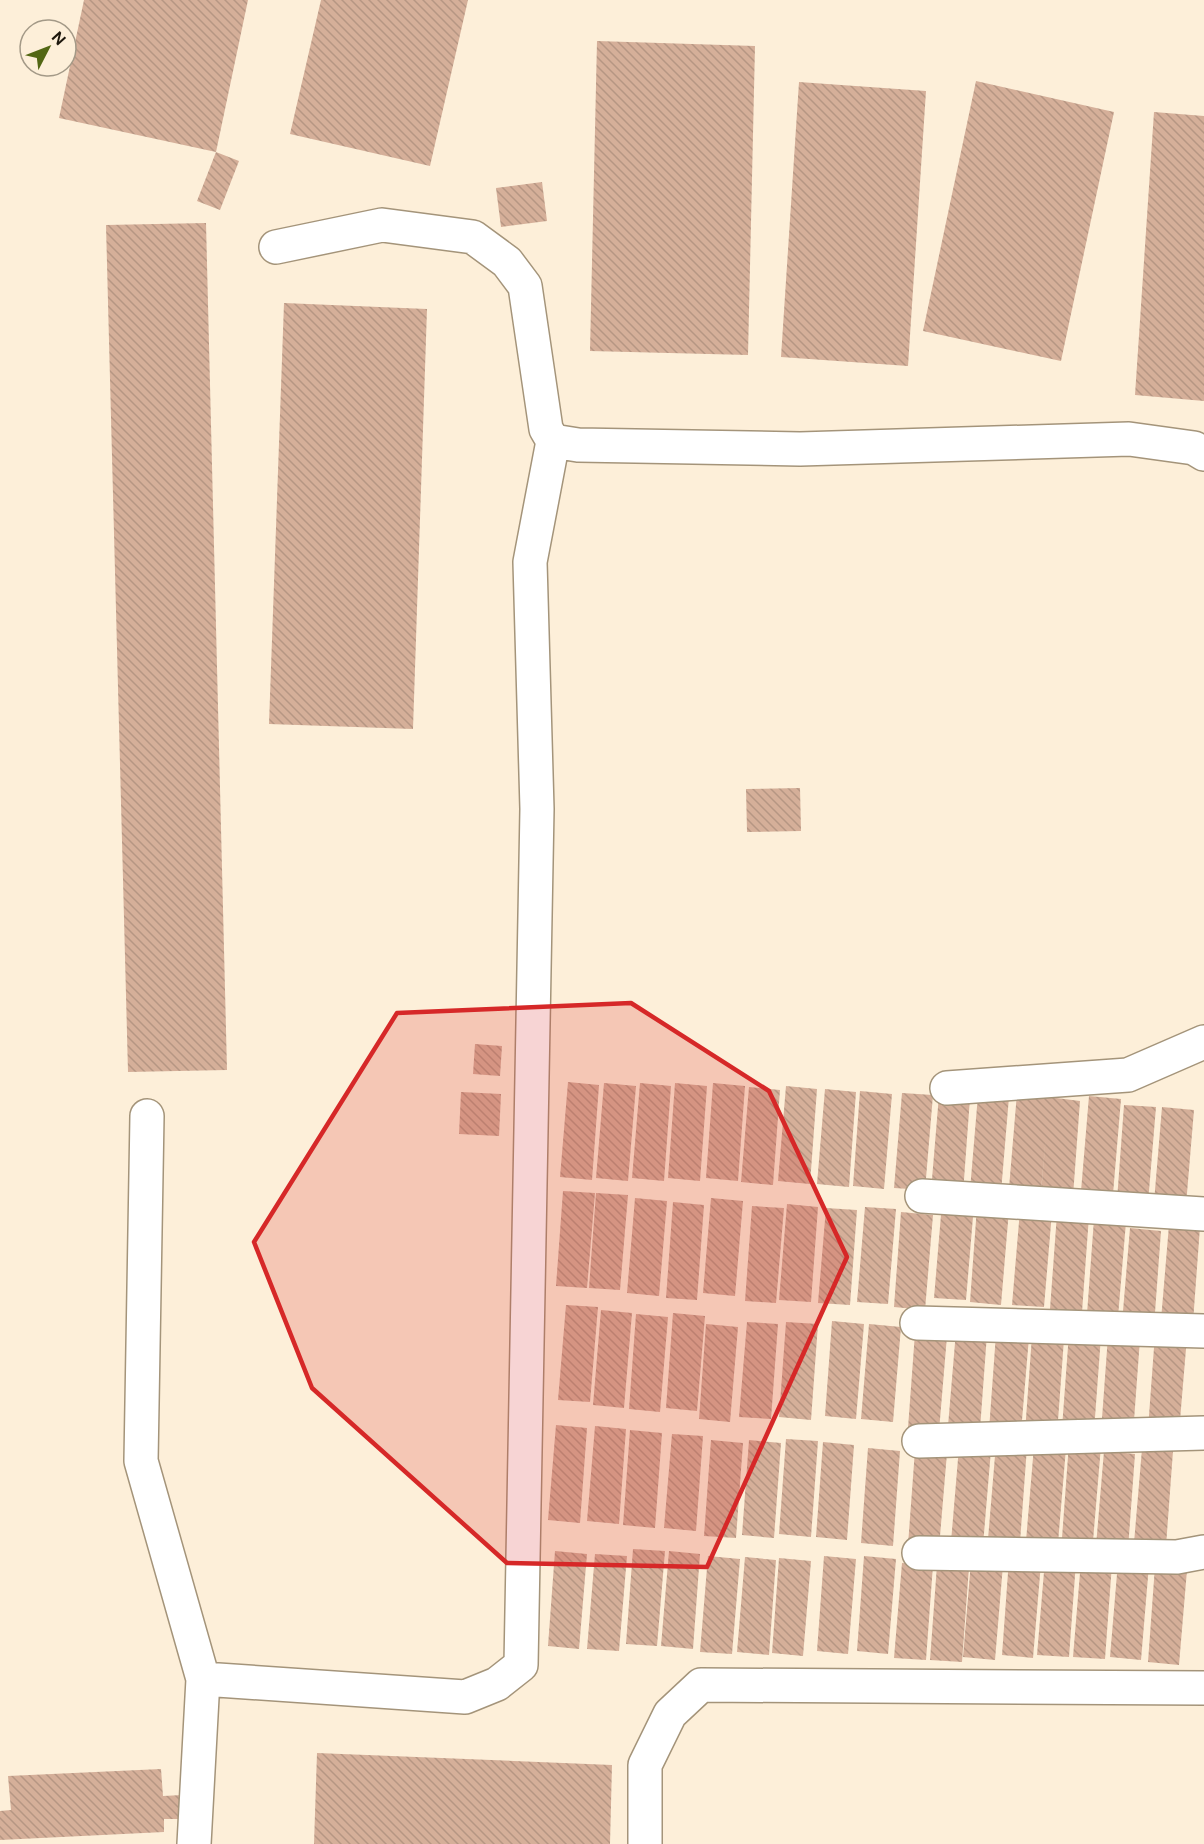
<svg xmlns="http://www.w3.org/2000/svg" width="1204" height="1844" font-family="'DM Sans',sans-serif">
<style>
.building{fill:url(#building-back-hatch)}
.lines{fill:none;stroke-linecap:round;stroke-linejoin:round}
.minor-casing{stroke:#a4947a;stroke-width:36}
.minor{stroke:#fff;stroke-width:33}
.marked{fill:#d62828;fill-opacity:0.2;stroke:#d62828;stroke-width:4.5;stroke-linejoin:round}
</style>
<defs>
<pattern id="building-back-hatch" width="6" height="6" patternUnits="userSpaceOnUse" patternTransform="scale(1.5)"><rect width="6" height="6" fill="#d5af99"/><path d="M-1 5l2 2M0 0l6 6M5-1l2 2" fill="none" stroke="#b69683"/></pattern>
</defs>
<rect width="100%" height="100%" fill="#fdefd9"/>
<path class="building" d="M84,0H248L216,152L239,161L220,210L197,201L216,152L59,118Z
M321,0H468L430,166L290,134Z
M597,41L755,46L748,355L590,351Z
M976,81L1114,112L1061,361L923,331Z
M799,82L926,91L908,366L781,357Z
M1154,112L1204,116V401L1135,395Z
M542,182L547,221L501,227L496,188Z
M206,223L227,1070L128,1072L106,225Z
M284,303L427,309L413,729L269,724Z
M800,788L801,831L747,832L746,789Z
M475,1044L502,1046L500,1076L473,1074Z
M568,1082L599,1085L592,1180L560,1177Z
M604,1083L636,1086L628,1181L596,1178Z
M640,1083L671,1086L664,1181L632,1178Z
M675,1083L707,1086L700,1181L668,1178Z
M713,1083L745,1086L738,1181L706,1178Z
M786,1086L817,1089L810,1184L778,1181Z
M749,1087L780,1090L773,1185L741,1182Z
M825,1089L856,1092L849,1187L817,1184Z
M860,1091L892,1094L884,1189L853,1186Z
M461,1092L501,1094L499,1136L459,1134Z
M902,1093L933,1095L925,1190L894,1188Z
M1017,1093L1080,1101L1073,1196L1041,1193L1046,1135L1041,1191L1009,1188Z
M939,1095L970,1098L963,1193L931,1191Z
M978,1095L1009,1097L1001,1192L970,1190Z
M1089,1096L1121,1099L1113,1194L1081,1191Z
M1124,1105L1156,1107L1148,1203L1117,1200Z
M1162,1107L1194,1110L1186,1205L1154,1202Z
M563,1191L595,1193L587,1288L556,1286Z
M596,1193L628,1195L620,1290L589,1288Z
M635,1198L667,1201L659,1296L627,1293Z
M711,1198L743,1201L735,1296L703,1293Z
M673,1202L704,1205L697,1300L666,1298Z
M942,1203L974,1205L966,1300L934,1298Z
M787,1204L818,1207L811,1302L779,1300Z
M752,1206L784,1208L776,1303L745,1301Z
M865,1207L896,1209L888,1304L857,1302Z
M977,1207L1009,1210L1001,1305L970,1302Z
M826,1208L857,1210L850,1305L818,1303Z
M1020,1210L1052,1212L1044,1307L1012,1305Z
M901,1212L933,1215L925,1310L894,1307Z
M1057,1214L1089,1216L1082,1312L1050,1309Z
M1094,1219L1126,1222L1118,1317L1087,1314Z
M1169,1225L1200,1227L1193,1322L1161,1320Z
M1130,1228L1161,1231L1154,1326L1122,1323Z
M566,1305L598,1307L590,1402L558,1400Z
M601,1310L632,1313L624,1408L593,1405Z
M673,1313L705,1316L697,1411L666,1408Z
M636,1314L668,1317L660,1412L629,1409Z
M832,1321L864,1324L856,1419L825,1416Z
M747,1322L778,1324L771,1419L739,1417Z
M786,1322L818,1324L811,1420L779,1417Z
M706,1324L738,1327L730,1422L699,1419Z
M869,1324L901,1327L893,1422L861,1419Z
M956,1331L987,1334L980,1429L948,1426Z
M915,1333L947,1336L939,1431L908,1428Z
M1069,1333L1101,1336L1094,1431L1062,1428Z
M996,1334L1029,1337L1021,1432L989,1430Z
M1155,1334L1187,1337L1179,1432L1148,1429Z
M1032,1336L1064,1339L1057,1434L1025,1432Z
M1108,1336L1140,1339L1133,1434L1101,1432Z
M556,1425L587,1428L580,1523L548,1520Z
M595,1426L626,1429L619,1524L587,1521Z
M630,1430L662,1433L655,1528L623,1525Z
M672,1434L703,1436L696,1531L664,1528Z
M786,1439L818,1441L811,1537L779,1534Z
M711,1440L743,1443L736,1538L704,1536Z
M749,1440L781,1443L774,1538L742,1535Z
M823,1442L854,1445L847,1540L816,1537Z
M1069,1443L1101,1446L1093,1541L1062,1538Z
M996,1444L1027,1447L1020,1542L988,1539Z
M1034,1446L1066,1448L1058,1543L1026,1541Z
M959,1447L991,1450L983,1545L951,1542Z
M868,1448L900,1451L893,1546L861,1543Z
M1142,1449L1173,1451L1166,1546L1134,1543Z
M915,1450L947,1453L939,1548L908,1545Z
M1104,1451L1135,1454L1128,1549L1096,1546Z
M633,1549L665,1551L657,1646L626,1644Z
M555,1551L587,1554L579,1649L548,1646Z
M669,1551L700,1554L693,1649L661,1646Z
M595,1554L627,1556L619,1651L587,1649Z
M708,1556L740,1559L732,1654L700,1652Z
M824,1556L856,1559L848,1654L817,1651Z
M864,1556L896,1559L888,1654L857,1651Z
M745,1557L776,1560L769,1655L737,1652Z
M779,1558L811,1561L803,1656L772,1653Z
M1009,1559L1041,1563L1033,1658L1002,1655Z
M1045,1560L1076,1562L1069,1657L1037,1655Z
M1081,1561L1112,1564L1105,1659L1073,1657Z
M971,1562L1003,1565L995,1660L963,1657Z
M1118,1562L1149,1565L1141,1660L1110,1657Z
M902,1563L933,1565L926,1660L894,1658Z
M937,1565L969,1567L962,1662L930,1660Z
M1155,1566L1187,1570L1179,1665L1148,1662Z
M317,1753L612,1765L610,1844H314Z
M161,1769L163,1796L182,1795L183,1819H164V1832L0,1840V1811L11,1810L8,1776Z"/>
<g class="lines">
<g class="minor-casing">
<path id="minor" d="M276,247L382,225L473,237L507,262L525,286L546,429L553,441L578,445L800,449L1129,439L1194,448L1204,454
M947,1088L1128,1075L1204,1042
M147,1116L141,1461L203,1679L194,1844
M922,1196L1204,1214
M917,1323L1204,1331
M919,1441L1204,1433
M919,1553L1177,1557L1204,1552
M203,1679L465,1697L497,1684L521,1665L537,809L530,562L553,441
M645,1844V1765L670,1714L701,1685L1204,1688"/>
</g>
<use href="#minor" class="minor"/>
</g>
<path class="marked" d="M631,1003L769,1091L847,1257L707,1567L507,1563L312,1388L254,1242L397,1013Z"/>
<g transform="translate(48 48) rotate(48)"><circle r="28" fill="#fdefd9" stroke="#a39987" stroke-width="1.5"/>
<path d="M0-4.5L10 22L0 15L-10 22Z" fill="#536714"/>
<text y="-9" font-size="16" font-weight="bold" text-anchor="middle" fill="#1d170d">N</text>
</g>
</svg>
